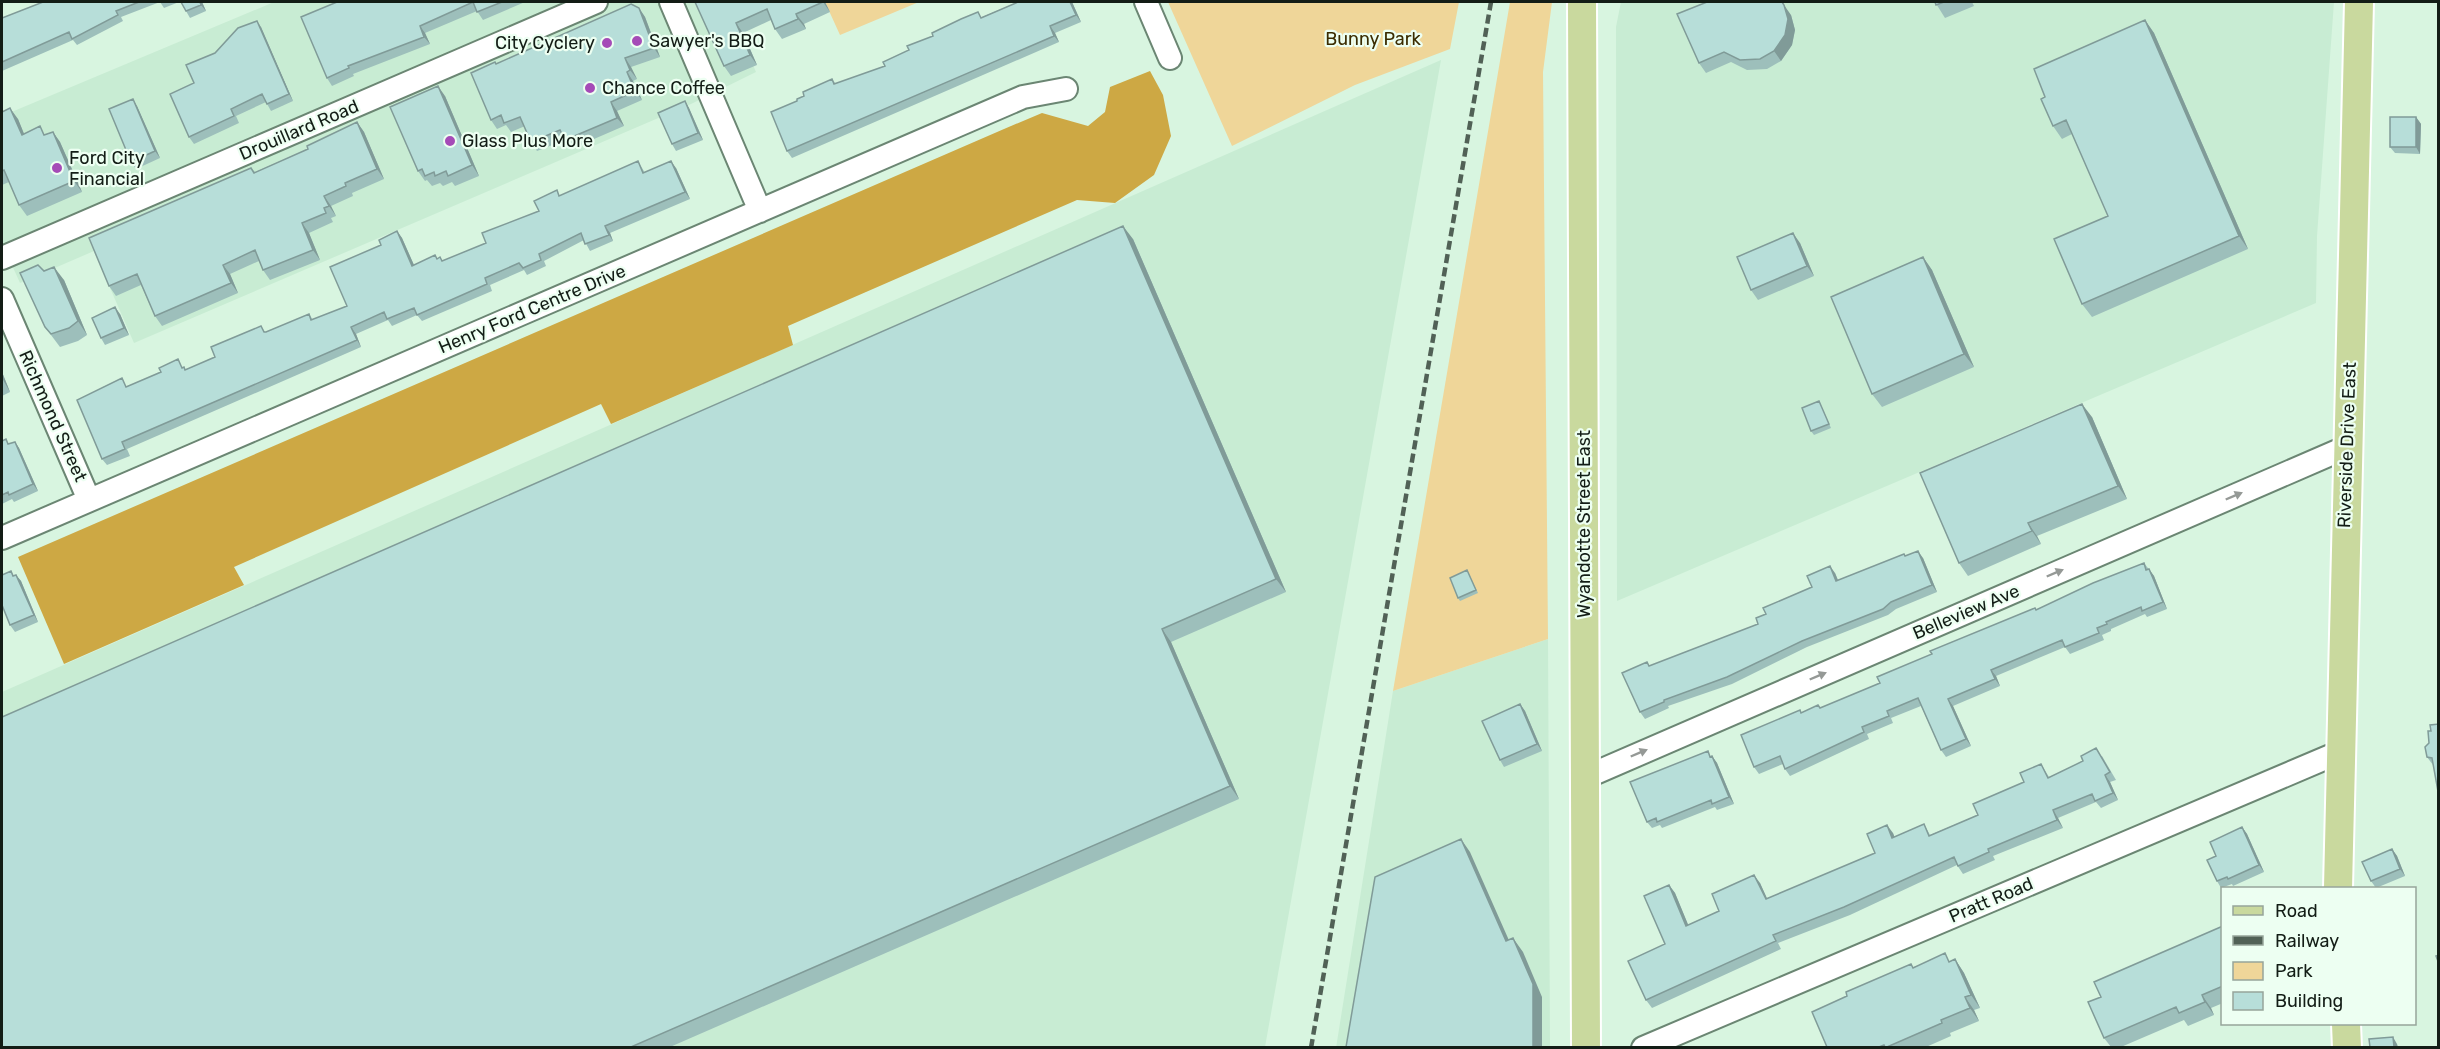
<svg xmlns="http://www.w3.org/2000/svg" width="2440" height="1049" font-family="Rubik,sans-serif">
<style>
.built{fill:#c8ecd3}
.green{fill:#efd699}
.forest{fill:#cda844}
.lines{fill:none;stroke-linecap:round;stroke-linejoin:round}
.minor-casing{stroke:#6b8673;stroke-width:26}
.major-casing{stroke:#fff;stroke-width:32}
.minor{stroke:#fff;stroke-width:22}
.major{stroke:#c9d99e;stroke-width:28}
.rail{stroke:#516156;stroke-width:4.5;stroke-dasharray:9 4.5;stroke-linecap:butt}
.wall{fill:#9dbfbb}
.shaded-wall{fill:#809b98}
.building{fill:#b7ded9;stroke:#809b98;stroke-width:1.5}
.oneway{fill:#959996}
.poi-dot{fill:#a54bb7;stroke:#edfff2;stroke-width:2}
.labels{text-anchor:middle;dominant-baseline:central;stroke-width:4.5;stroke-linejoin:round;paint-order:stroke}
.park-label{font-size:18px;fill:#3b2c00;stroke:#edfff2}
.poi-label{font-size:18px;fill:#131d16;stroke:#edfff2;text-anchor:start}
.street-label{font-size:18px;fill:#131d16;stroke:#edfff2}
</style>
<rect width="100%" height="100%" fill="#d8f5e0"/>
<path class="built" d="M274,2H647L648,3L653,2H725L756,72L691,104L134,343L94,251L20,283L2,243V116Z
M1621,2H2334L2317,236L2316,303L1617,601L1616,27Z
M1441,60L1265,1047H2V692Z
M1548,639L1550,1047L1336,1048L1393,691Z"/>
<path class="green" d="M825,2H919L840,35Z
M1168,2H1459L1450,49L1355,85L1232,146Z
M1510,2H1552L1543,72L1548,639L1393,691Z"/>
<path class="forest" d="M1150,71L1163,95L1171,136L1154,175L1115,203L1077,200L788,326L793,345L611,424L601,404L234,567L244,585L64,664L18,557L1004,129L1042,113L1088,126L1105,112L1110,87Z"/>
<g class="lines">
<g class="minor-casing">
<path id="minor" d="M671,2L760,211
M1146,2L1170,58
M2,258L596,2
M2,299L89,500
M2,538L1023,97L1066,89
M1586,777L2347,447
M1643,1048L2340,752"/>
</g>
<g class="major-casing">
<path id="major" d="M1582,2L1586,1048
M2338,888L2359,2
M2346,1024L2347,1048"/>
</g>
<use href="#minor" class="minor"/>
<use href="#major" class="major"/>
<path class="rail" d="M1311,1048L1491,2"/>
</g>
<path class="wall" d="M43,2H179L164,8L160,2L121,17L123,21L77,45L73,40L2,71V18Z
M202,2L206,11L190,18L186,11Z
M337,2H525L483,20L477,11L425,33L430,44L353,74L354,76L332,86L327,78Z
M695,2H825L830,12L804,24L806,29L782,39L775,29L771,20L743,33L757,65L731,76L724,66Z
M1072,2L1081,22L1055,33L1059,42L792,158L787,151L797,101L832,79L836,84L885,66L982,17L1016,3Z
M1935,2H1972L1974,6L1945,18Z
M639,8L645,17L660,57L631,67L637,79L633,81L642,100L617,111L624,126L571,149L565,140L537,151L531,142L525,126L511,132L506,125L497,129L491,120Z
M1791,15L1795,30L1792,45L1781,61L1767,69L1747,70L1731,62L1706,73L1699,63Z
M2145,20L2154,33L2248,249L2092,317L2082,304L2108,216L2072,134L2062,139L2053,126L2045,97Z
M261,27L293,101L271,111L266,102L236,116L239,123L194,144L189,137L194,83L215,53Z
M445,96L479,176L455,186L452,182L443,186L440,183L432,186L427,180L425,181L418,171Z
M685,101L689,108L703,140L676,151L672,144Z
M137,106L160,158L136,169L131,162Z
M2,112L18,119L24,134L46,135L53,132L60,142L82,192L27,216L19,205L9,182L2,185Z
M2416,117L2421,124L2420,154L2395,153L2390,147Z
M357,122L364,132L384,179L352,193L353,196L331,206L336,216L331,218L333,222L309,233L320,260L270,280L263,270L259,261L230,274L238,293L162,326L155,316L141,285L116,296L109,286L251,168L255,172L308,149Z
M638,161L645,173L676,168L690,199L610,233L613,241L590,251L584,240L544,261L546,266L527,275L524,270L490,285L492,291L422,321L417,315L392,326L388,320L356,334L361,347L127,449L130,456L107,465L102,459L128,386L183,367L186,370L215,357L261,326L265,332H266L309,314L313,320L347,306L381,245L397,231L402,238L414,265L437,258L443,261L486,243L539,211L560,196Z
M1133,239L1286,592L1171,642L1239,799L670,1047H2Z
M1800,243L1814,276L1758,300L1751,290Z
M1923,257L1932,270L1974,367L1882,407L1872,394Z
M44,271L64,280L87,335L78,341L60,347L45,327Z
M120,314L129,335L105,345L101,338Z
M2,372L10,392L2,396Z
M1819,401L1831,428L1814,435L1811,431Z
M2092,417L2127,499L2037,536L2041,544L1968,576L1959,563Z
M2,441L9,444L15,442L19,448L38,491L14,502L12,499L2,504Z
M1905,556L1923,558L1937,592L1896,609L1888,615L1807,647L1732,684L1668,706L1669,708L1645,719L1640,712L1650,666L1758,624L1766,614L1812,587L1835,573L1838,580Z
M2144,563L2154,576L2167,609L2147,617L2145,614L2111,629V631L2102,635L2104,640L2070,654L2065,647L1996,676L2000,686L1953,706L1971,746L1946,757L1941,750L1921,706L1891,718L1893,723L1867,734L1869,739L1790,776L1785,769L1783,764L1759,774L1754,767L1801,713L1818,705L1820,708L1880,683L2036,610Z
M11,571L14,576L16,575L21,581L38,622L15,632L10,625Z
M1469,574L1478,593L1460,601L1458,598Z
M1520,704L1525,711L1542,751L1504,767L1500,760Z
M2429,743L2433,765L2427,757Z
M1712,756L1717,763L1734,804L1717,810L1715,807L1662,828L1660,825L1652,828L1647,822Z
M2102,756L2116,780L2110,782L2118,800L2101,808L2096,802L2058,818L2063,828L1993,856L1995,860L1963,874L1957,865L1850,915L1778,943L1781,949L1652,1008L1646,1000L1665,944L1669,885L1675,893L1688,925L1719,911L1760,883L1767,899L1875,853L1893,833L1894,837L1924,824L1930,835L1978,815L2024,782L2041,764L2049,777Z
M2242,827L2247,834L2264,872L2233,886L2232,884L2221,888L2217,881L2216,856Z
M2392,849L2397,856L2405,876L2376,888L2371,881Z
M2223,926V1003L2211,1008L2214,1015L2188,1026L2184,1020L2121,1047H2111L2104,1038L2101,997Z
M1955,959L1964,973L1980,1008L1974,1010L1979,1021L1950,1033L1951,1036L1926,1047H1827L1913,967L1951,961Z"/>
<path class="shaded-wall" d="M200,2H202L206,11L201,5Z
M823,2H825L830,12Z
M1070,2H1072L1081,22L1076,15Z
M1784,5L1791,15L1795,30L1792,45L1781,61L1774,51Z
M639,8L645,17L660,57L654,48Z
M796,14L804,24L806,29L798,19Z
M2145,20L2154,33L2248,249L2239,236Z
M257,21L261,27L293,101L289,94Z
M736,23L743,33L757,65L750,55Z
M420,26L425,33L430,44L424,37Z
M1050,26L1055,33L1059,42L1054,36Z
M625,58L631,67L637,79L630,70Z
M627,72L633,81L642,100L635,91Z
M438,86L445,96L479,176L472,165Z
M133,99L137,106L160,158L155,151Z
M685,101L689,108L703,140L698,133Z
M611,102L617,111L624,126L617,118Z
M10,108L18,119L29,146L22,135Z
M2416,117L2421,124L2420,154L2416,147Z
M357,122L364,132L384,179L377,169Z
M53,132L60,142L82,192L74,181Z
M671,161L676,168L690,199L685,192Z
M324,196L331,206L336,216L329,206Z
M302,223L309,233L320,260L313,250Z
M605,226L610,233L613,241L609,235Z
M1123,226L1133,239L1286,592L1276,579Z
M397,231L402,238L417,272L412,266Z
M1793,233L1800,243L1814,276L1807,266Z
M1923,257L1932,270L1974,367L1964,354Z
M223,265L230,274L238,293L231,283Z
M54,267L64,280L87,335L78,321Z
M115,307L120,314L129,335L124,328Z
M351,327L356,334L361,347L357,340Z
M2,372L10,392L2,378Z
M2082,404L2092,417L2127,499L2118,486Z
M15,442L19,448L38,491L33,484Z
M2028,523L2037,536L2041,544L2032,531Z
M1918,551L1923,558L1937,592L1932,585Z
M1830,566L1835,573L1841,588L1836,581Z
M2149,569L2154,576L2167,609L2163,602Z
M16,575L21,581L38,622L34,615Z
M1162,629L1171,642L1239,799L1230,786Z
M1991,670L1996,676L2000,686L1995,679Z
M1948,699L1953,706L1971,746L1966,739Z
M1520,704L1525,711L1542,751L1537,744Z
M1712,756L1717,763L1734,804L1729,797Z
M2105,775L2110,782L2118,800L2113,793Z
M2053,810L2058,818L2063,828L2057,820Z
M1887,825L1893,833L1898,846L1892,838Z
M2242,827L2247,834L2264,872L2259,865Z
M1461,839L1470,852L1515,954L1506,941Z
M2392,849L2397,856L2405,876L2400,869Z
M1754,875L1760,883L1771,907L1766,899Z
M1669,885L1675,893L1692,934L1686,926Z
M1513,938L1523,952L1542,997V1047H1533Z
M1955,959L1964,973L1980,1008L1971,995Z
M2202,995L2211,1008L2214,1015L2205,1002Z
M1965,997L1974,1010L1979,1021L1970,1008Z
M2393,1037L2397,1044L2398,1047H2394Z"/>
<path class="building" d="M43,2H139L116,11L118,15L72,39L69,32L2,62V18Z
M181,2H200L201,5L186,11Z
M337,2H502L477,12L473,2L420,26L424,37L348,66L349,68L327,78L301,17Z
M695,2H823L796,14L798,19L775,29L767,9L736,23L750,55L724,66Z
M1015,2H1070L1076,15L1050,26L1054,36L787,151L771,112L797,101V99L804,96L803,92L832,79L834,84L885,66L883,62L909,50L907,46L933,36L932,33L961,19L978,12L981,18L1016,3Z
M1707,2H1782L1784,5L1788,19L1785,35L1774,51L1760,59L1740,60L1724,52L1699,63L1677,14Z
M1935,2H1944L1936,5Z
M631,4L639,8L654,48L625,58L630,70L627,72L635,91L611,102L617,118L565,140L560,130L531,142L520,117L504,123L501,115L491,120L471,73L495,62L496,64Z
M2145,20L2239,236L2082,304L2054,239L2108,216L2066,120L2053,126L2041,99L2045,97L2034,69Z
M257,21L289,94L267,104L262,94L231,109L234,116L189,137L170,94L194,83L186,65L215,53L238,28Z
M438,86L472,165L448,176L446,171L435,176L434,172L425,176L422,169L418,171L390,107Z
M133,99L155,151L131,162L109,109Z
M685,101L698,133L672,144L658,113Z
M10,108L22,135L40,126L44,135L53,132L74,181L19,205L4,170L2,171V112Z
M2390,117H2416V147H2390Z
M357,122L377,169L345,183L346,186L324,196L329,206L324,208L326,213L302,223L313,250L263,270L255,250L223,265L231,283L155,316L137,274L109,286L89,238L251,168L254,173L308,149L307,146Z
M638,161L643,173L671,161L685,192L605,226L609,235L585,244L581,233L539,254L541,260L523,268L519,263L485,278L487,284L417,315L414,308L387,319L384,312L351,327L357,340L122,442L125,449L102,459L77,400L122,378L126,387L161,372L159,368L178,359L182,368L184,367L185,370L215,357L211,347L261,326L264,332H266L309,314L311,320L347,306L330,267L381,245L379,240L397,231L412,266L435,255L437,259L440,257L442,261L486,243L482,233L539,211L534,201L557,190L559,196Z
M1123,226L1276,579L1162,629L1230,786L631,1047H2V717Z
M1793,233L1807,266L1751,290L1737,257Z
M1923,257L1964,354L1872,394L1831,297Z
M38,265L44,271L54,267L78,321L69,328L51,334L45,327L20,273Z
M115,307L124,328L101,338L92,318Z
M1819,401L1829,424L1811,431L1802,408Z
M2082,404L2118,486L2028,523L2032,531L1959,563L1920,473Z
M6,439L8,444L15,442L33,484L9,495L8,492L2,495V441Z
M1918,551L1932,585L1891,602L1883,609L1802,641L1727,677L1664,700V702L1640,712L1622,673L1647,662L1649,666L1758,624L1756,618L1766,614L1763,608L1812,587L1807,576L1830,566L1836,581L1904,554L1905,556Z
M2144,563L2146,570L2149,569L2163,602L2142,611L2141,607L2106,622L2107,624L2097,628L2099,633L2065,647L2062,640L1991,670L1995,679L1948,699L1966,739L1941,750L1918,698L1887,711L1889,716L1862,727L1864,732L1785,769L1780,756L1754,767L1741,735L1800,710L1801,713L1818,705L1820,708L1880,683L1877,677L1932,654L1930,651L2035,608L2036,610L2093,583Z
M1467,570L1476,590L1458,598L1450,578Z
M11,571L13,576L16,575L34,615L10,625L2,605V575Z
M1520,704L1537,744L1500,760L1482,721Z
M2439,724V797L2432,758L2427,757L2425,747L2429,743L2428,731H2431L2430,725Z
M2096,748L2110,772L2105,775L2113,793L2095,801L2092,794L2053,810L2057,820L1988,849L1989,852L1958,866L1954,857L1844,907L1773,935L1776,941L1646,1000L1628,961L1665,944L1644,896L1669,885L1686,926L1719,911L1712,894L1754,875L1766,899L1875,853L1867,834L1887,825L1892,838L1924,824L1929,836L1978,815L1973,804L2024,782L2020,773L2041,764L2048,778L2083,761L2081,756Z
M1708,751L1710,757L1712,756L1729,797L1712,804L1711,800L1657,822L1656,818L1647,822L1630,782Z
M2242,827L2259,865L2228,879L2227,877L2217,881L2207,860L2216,856L2210,842Z
M1461,839L1506,941L1513,938L1533,984V1047H1346L1375,877Z
M2392,849L2400,869L2371,881L2362,862Z
M2223,926V986L2202,995L2205,1002L2179,1013L2176,1007L2104,1038L2088,1002L2101,997L2094,982Z
M1945,953L1949,962L1955,959L1971,995L1965,997L1970,1008L1941,1020L1942,1023L1887,1047H1885L1884,1045L1879,1047H1827L1812,1012L1847,996L1846,992L1911,964L1913,968Z
M2439,955V964L2436,956Z
M2393,1037L2394,1047H2370L2369,1039Z"/>
<defs><path id="oneway-solid" d="M-6-.8H1V-3.2L6.5 0L1 3.2V.8H-6Z" transform="scale(1.5)"/></defs>
<g class="oneway">
<use href="#oneway-solid" transform="translate(2234 496) rotate(-23)"/>
<use href="#oneway-solid" transform="translate(2055 573) rotate(-23)"/>
<use href="#oneway-solid" transform="translate(1818 676) rotate(-23)"/>
<use href="#oneway-solid" transform="translate(1639 753) rotate(-23)"/>
</g>
<g class="poi-dot">
<circle cx="637" cy="41" r="6"/>
<circle cx="607" cy="43" r="6"/>
<circle cx="590" cy="88" r="6"/>
<circle cx="450" cy="141" r="6"/>
<circle cx="57" cy="168" r="6"/>
</g>
<g class="labels">
<g class="park-label">
<text x="1373" y="39">Bunny Park</text>
</g>
<g class="poi-label">
<text x="649" y="41">Sawyer's BBQ</text>
<text x="595" y="43" text-anchor="end">City Cyclery</text>
<text x="602" y="88">Chance Coffee</text>
<text x="462" y="141">Glass Plus More</text>
<text x="69" y="158">Ford City<tspan x="69" dy="21">Financial</tspan></text>
</g>
<g class="street-label">
<text transform="translate(299 130) rotate(-23)">Drouillard Road</text>
<text transform="translate(532 309) rotate(-23)">Henry Ford Centre Drive</text>
<text transform="translate(53 416) rotate(66)">Richmond Street</text>
<text transform="translate(2347 445) rotate(-88)">Riverside Drive East</text>
<text transform="translate(1584 524) rotate(-90)">Wyandotte Street East</text>
<text transform="translate(1966 612) rotate(-23)">Belleview Ave</text>
<text transform="translate(1991 900) rotate(-23)">Pratt Road</text>
</g>
</g>
<rect width="2440" height="1049" fill="none" stroke="#131d16" stroke-width="6"/>
<rect x="2221" y="887" width="195" height="138" fill="#edfff2" stroke="#96a59a" stroke-width="1.5"/>
<rect x="2233" y="906" width="30" height="9" fill="#c9d99e" stroke="#96a59a" stroke-width="1.5"/>
<text x="2275" y="917" font-size="18" fill="#131d16">Road</text>
<rect x="2233" y="936" width="30" height="9" fill="#516156" stroke="#96a59a" stroke-width="1.5"/>
<text x="2275" y="947" font-size="18" fill="#131d16">Railway</text>
<rect x="2233" y="962" width="30" height="18" fill="#efd699" stroke="#96a59a" stroke-width="1.5"/>
<text x="2275" y="977" font-size="18" fill="#131d16">Park</text>
<rect x="2233" y="992" width="30" height="18" fill="#b7ded9" stroke="#96a59a" stroke-width="1.5"/>
<text x="2275" y="1007" font-size="18" fill="#131d16">Building</text>
</svg>
